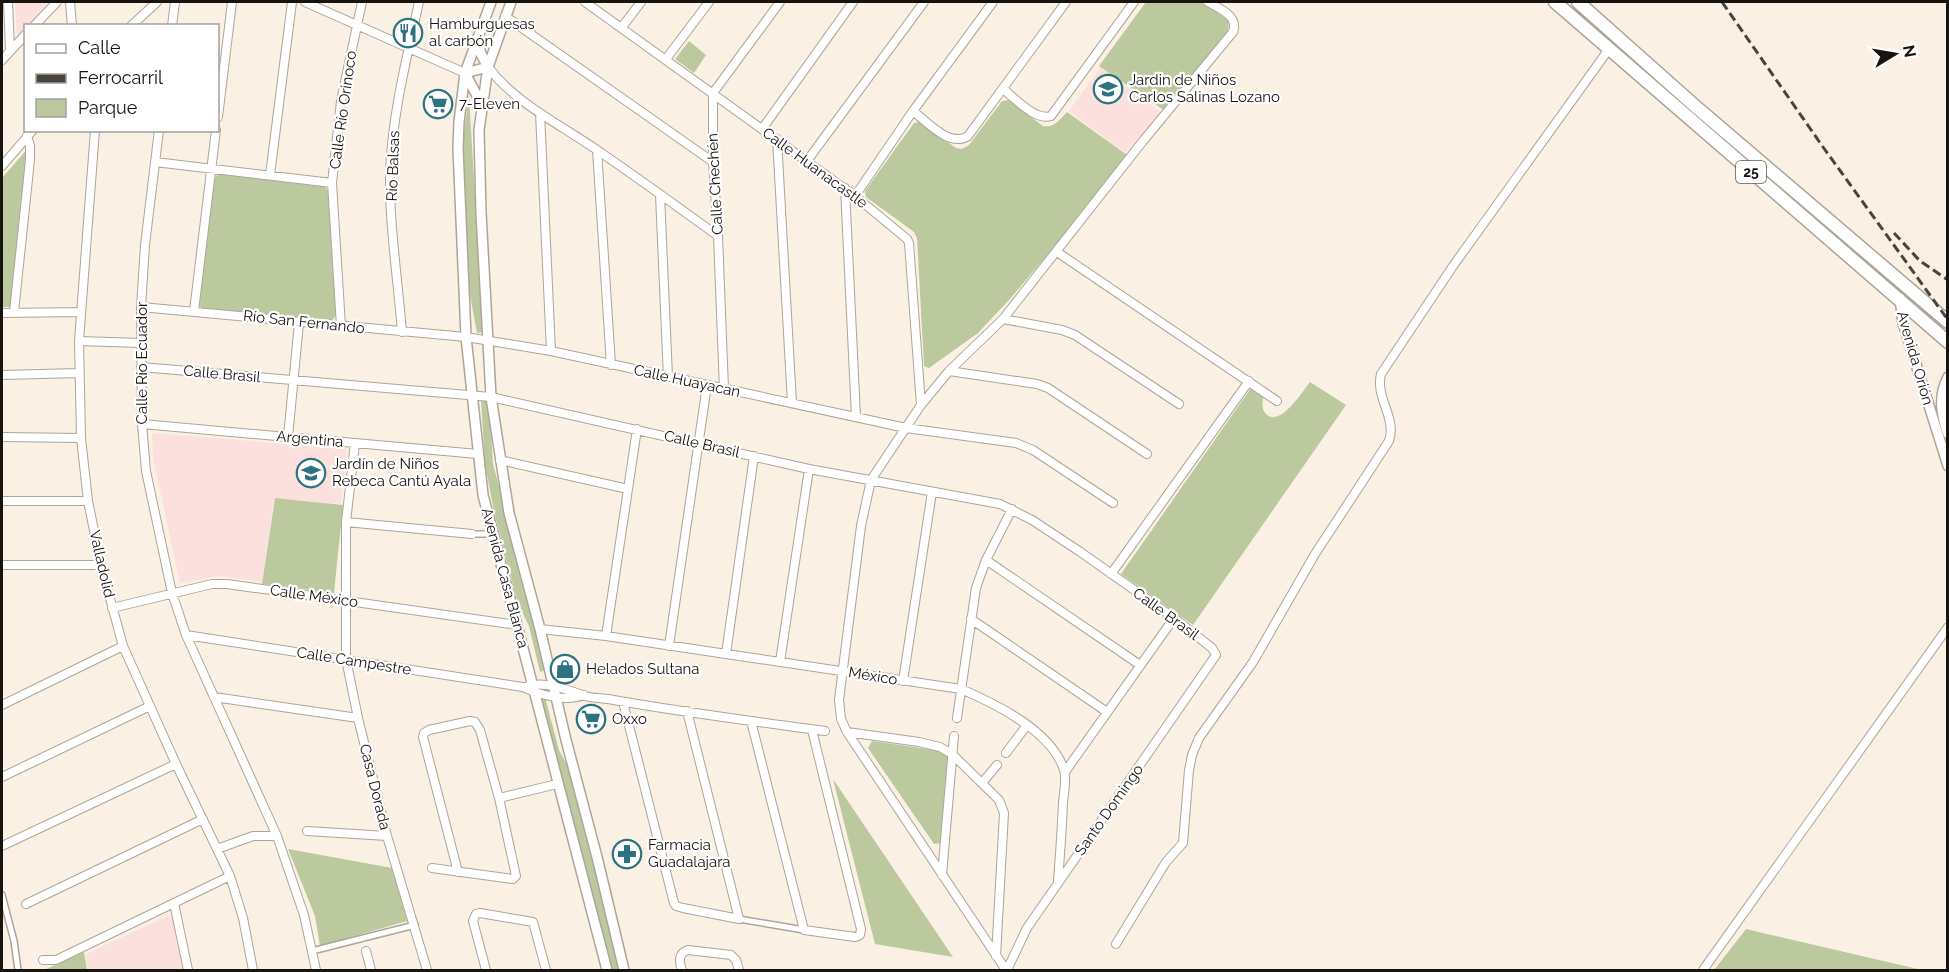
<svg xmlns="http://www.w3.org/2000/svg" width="1949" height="972" font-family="Raleway,sans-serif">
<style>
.education{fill:#fbe0dd}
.green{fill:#bcc99f}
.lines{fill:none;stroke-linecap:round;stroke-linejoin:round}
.pedestrian-casing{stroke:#ada599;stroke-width:8}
.minor-casing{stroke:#ada599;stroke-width:10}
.tertiary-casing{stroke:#ada599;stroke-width:12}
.primary-casing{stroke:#ada599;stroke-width:15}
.pedestrian{stroke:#fff;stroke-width:5}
.minor{stroke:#fff;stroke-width:8}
.tertiary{stroke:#fff;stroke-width:9}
.primary{stroke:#fff;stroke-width:12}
.rail{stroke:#49443e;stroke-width:3;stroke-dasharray:9 4.5;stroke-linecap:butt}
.labels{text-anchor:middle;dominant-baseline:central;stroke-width:4.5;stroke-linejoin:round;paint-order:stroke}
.shield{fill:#fff;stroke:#5d5a57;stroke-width:1.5}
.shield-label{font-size:14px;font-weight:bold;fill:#17130f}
.poi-label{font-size:15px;fill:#17130f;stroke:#fff;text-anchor:start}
.street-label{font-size:15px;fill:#17130f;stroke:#fff}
</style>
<rect width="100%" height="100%" fill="#faf0e4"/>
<path class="education" d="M15,2H50L29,25L26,26L25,29L21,34L17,35Z
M1101,67L1162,113L1127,154L1069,111Z
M152,433L346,449L341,504L274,498L262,582L218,576L180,583L153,458Z
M174,913L185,970H88L86,954Z"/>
<path class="green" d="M1146,2H1201L1229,21L1228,32L1165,111L1099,66Z
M689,41L706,55L694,73L675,59Z
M469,95L483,332L477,333L469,290L463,140Z
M1008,100L1043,126C1055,128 1060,119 1067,112L1130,157L1010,299L978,333L929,368L924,366L917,238L914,232L866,197L865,191L914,123L920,122L956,148L962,149L969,145L1002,101Z
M29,147L19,218L11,307H2V178Z
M219,174L325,187L328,191L336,316L332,320L203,309L198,304L214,178Z
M1310,382L1346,405L1193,625L1121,574L1251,388L1264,396C1262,403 1261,409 1267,415C1281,426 1302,392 1310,382Z
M481,400L489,401L493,464L548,669L540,672L529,626L518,604L494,512L485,464Z
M275,498L343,505L334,593L262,584Z
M545,697L559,750L568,767L620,970H612L541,699Z
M872,741L942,751L948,758L942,843L934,844L868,748Z
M833,779L953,957L875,944Z
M288,849L392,868L407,921L320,946L315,916Z
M1746,929L1922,970H1714Z
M84,952L87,970H44Z"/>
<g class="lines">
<g class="pedestrian-casing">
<path id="pedestrian" d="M472,534H492
M2,895L14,941L18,970
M739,919L804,930
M312,951L415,925"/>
</g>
<g class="minor-casing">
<path id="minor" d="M8,2L10,50
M70,2L72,26
M305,2L465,73
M585,2L855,196L907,239L909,243L921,405
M505,16L713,162
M34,26L57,2
M131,26L157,2
M172,26L175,2
M622,27L641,2
M666,59L709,2
M2,60L26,34
M488,67C515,103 561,125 597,150C638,178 678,207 718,236
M1003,89C1016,99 1035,121 1051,116L1134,2
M913,111C927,122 950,148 968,136L1066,2
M540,113L551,351
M218,117L232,2
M762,129L853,2
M95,130L79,341L81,438L88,501L101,565L123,646L176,764L230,876L243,918L253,970
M159,130L145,245L141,307L142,424L146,471L172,593L186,635L277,836L304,915L316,970
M777,139L792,403
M597,150L611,365
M807,161L924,2
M155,162L332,183
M2,166L33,130
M270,175L292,2
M845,188L856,417
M660,195L668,377
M855,196L913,111L993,2
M1057,252L1277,401
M141,307L466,337L551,351L906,428L1016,443L1033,450L1113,503
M194,311L216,130
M14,312L30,160V146L27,136
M2,313L81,312
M1003,319L1062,330L1075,335L1179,404
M341,326L332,183L341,101L362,2
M402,332C398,281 389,223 390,173C392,115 407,57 419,2
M79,341L141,343
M141,367L491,397L809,469L1000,504L1032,520L1079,551L1174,618L1212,648L1216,655L1027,928L1007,970
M949,371L1037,384L1048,388L1147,454
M2,375L79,373
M724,389L718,236L713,162V93L780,2
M142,424L478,454
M2,437L81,438
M288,437L299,323
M355,443L346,522V659L358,718L387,836L427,970
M500,460L628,489
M2,501H88
M346,522L472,534
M986,560L1140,665
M2,565H101
M1111,574L1249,381
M112,608L212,584H227L517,625
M971,619L1107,712
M540,629L606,636L961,689C996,704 1052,731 1064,770C1067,779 1064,792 1063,802C1062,828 1060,855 1058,881
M186,635L523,687C540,695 565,702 584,695
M606,636L637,429
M669,646L707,385
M726,654L754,456
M780,662L809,469
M903,681L932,492
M528,686C546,681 568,690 585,696C592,698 600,698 608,699C680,712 752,721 825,731
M214,697L358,718
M623,702L674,903L676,906L683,908L739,919L687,711
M2,705L123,646
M957,718L976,588L986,560L1012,509
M751,721L804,930L855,937L860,935L861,929L812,730
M847,732L919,742L940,747L952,754L999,800L1004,813L996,956
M1006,753L1027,725
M1065,772L1174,618
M2,777L150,706
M982,783L997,765
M499,798L557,784
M307,831L387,836
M2,846L176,764
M217,849L253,836H277
M432,868L513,879L516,876L499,798L480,730L475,722L470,721L429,730L424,733L423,737L458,872
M942,875L954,736
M174,903L188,970
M26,904L203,819
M1116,944L1166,862L1183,843L1189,770L1192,755L1199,738L1253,662L1315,554L1389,441C1397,418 1375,398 1381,374L1453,266L1609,49
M366,951L371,970
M43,960H56L230,876
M486,970L473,921L476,914L480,913L533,922L546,970
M682,970C679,962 678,953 688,950L731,955L736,960L739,970
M1006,970L847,732L841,719L839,700L861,526L871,480L921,405L949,371L1003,319L1143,141L1233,32C1239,16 1220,9 1208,2
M1703,970L1948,627"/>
</g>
<g class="tertiary-casing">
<path id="tertiary" d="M491,2L465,73L459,122L458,148L466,337L483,495L607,970
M511,2L488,67L479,130L481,213L491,397L509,513L540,629L566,740L597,857L624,970
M465,73L488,67L481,54L478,41
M465,73L482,105
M1900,298L1903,323L1948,466
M1948,377C1938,396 1941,414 1948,434"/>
</g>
<g class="primary-casing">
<path id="primary" d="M1555,2L1948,342
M1578,2L1695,106L1948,322"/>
</g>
<use href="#pedestrian" class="pedestrian"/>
<use href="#minor" class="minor"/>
<use href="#tertiary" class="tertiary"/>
<use href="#primary" class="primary"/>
<path class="rail" d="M1722,2L1823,147L1948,320
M1894,233L1920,261L1948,280"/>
</g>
<defs>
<g id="restaurant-ring" transform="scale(1.5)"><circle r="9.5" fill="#fff" stroke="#2d7280" stroke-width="1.5"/><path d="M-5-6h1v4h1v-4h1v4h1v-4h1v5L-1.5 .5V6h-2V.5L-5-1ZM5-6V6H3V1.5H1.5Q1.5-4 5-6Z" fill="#2d7280"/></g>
<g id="school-ring" transform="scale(1.5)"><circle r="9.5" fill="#fff" stroke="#2d7280" stroke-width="1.5"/><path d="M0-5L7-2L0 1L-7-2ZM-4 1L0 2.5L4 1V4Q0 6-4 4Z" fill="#2d7280"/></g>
<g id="supermarket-ring" transform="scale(1.5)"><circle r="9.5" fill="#fff" stroke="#2d7280" stroke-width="1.5"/><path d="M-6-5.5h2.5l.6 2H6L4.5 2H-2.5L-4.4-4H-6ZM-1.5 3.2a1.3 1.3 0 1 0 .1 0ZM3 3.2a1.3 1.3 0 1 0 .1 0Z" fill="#2d7280"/></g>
<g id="shop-ring" transform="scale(1.5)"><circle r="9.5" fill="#fff" stroke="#2d7280" stroke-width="1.5"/><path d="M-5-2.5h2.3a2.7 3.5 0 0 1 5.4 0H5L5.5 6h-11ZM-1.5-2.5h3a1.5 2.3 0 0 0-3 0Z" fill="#2d7280"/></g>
<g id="pharmacy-ring" transform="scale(1.5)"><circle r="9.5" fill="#fff" stroke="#2d7280" stroke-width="1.5"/><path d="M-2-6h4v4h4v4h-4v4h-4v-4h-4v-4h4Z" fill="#2d7280"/></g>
</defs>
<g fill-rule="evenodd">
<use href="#restaurant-ring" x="408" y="33"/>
<use href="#school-ring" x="1108" y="89"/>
<use href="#supermarket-ring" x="438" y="104"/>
<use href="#school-ring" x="311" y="473"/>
<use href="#shop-ring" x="565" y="669"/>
<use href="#supermarket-ring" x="591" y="719"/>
<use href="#pharmacy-ring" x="627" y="854"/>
</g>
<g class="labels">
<rect class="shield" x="1736" y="161" width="30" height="22" rx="4.5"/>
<g class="shield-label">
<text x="1751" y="172">25</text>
</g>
<g class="poi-label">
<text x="429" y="24">Hamburguesas<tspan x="429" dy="17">al carbón</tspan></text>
<text x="1129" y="80">Jardin de Niños<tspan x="1129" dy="17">Carlos Salinas Lozano</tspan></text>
<text x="459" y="104">7-Eleven</text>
<text x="332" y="464">Jardín de Niños<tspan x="332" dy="17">Rebeca Cantú Ayala</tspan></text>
<text x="586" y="669">Helados Sultana</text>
<text x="612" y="719">Oxxo</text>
<text x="648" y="845">Farmacia<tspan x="648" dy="17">Guadalajara</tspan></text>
</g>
<g class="street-label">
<text transform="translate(343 110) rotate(-82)">Calle Río Orinoco</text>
<text transform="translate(393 166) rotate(-88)">Río Balsas</text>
<text transform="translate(815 168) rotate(36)">Calle Huanacastle</text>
<text transform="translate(715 184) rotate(-93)">Calle Chechén</text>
<text transform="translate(304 322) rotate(6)">Río San Fernando</text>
<text transform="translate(1915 358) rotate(74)">Avenida Orión</text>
<text transform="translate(142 363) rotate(-90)">Calle Río Ecuador</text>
<text transform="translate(222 374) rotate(5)">Calle Brasil</text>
<text transform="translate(687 381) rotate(12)">Calle Huayacan</text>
<text transform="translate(310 439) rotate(5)">Argentina</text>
<text transform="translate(702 444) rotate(13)">Calle Brasil</text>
<text transform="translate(102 564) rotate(77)">Valladolid</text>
<text transform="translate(505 578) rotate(75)">Avenida Casa Blanca</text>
<text transform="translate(314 596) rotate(8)">Calle México</text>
<text transform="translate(1166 614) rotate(36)">Calle Brasil</text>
<text transform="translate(354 661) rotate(9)">Calle Campestre</text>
<text transform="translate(873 676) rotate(9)">México</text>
<text transform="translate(375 787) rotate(76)">Casa Dorada</text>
<text transform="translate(1109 810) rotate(-55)">Santo Domingo</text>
</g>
</g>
<rect width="1949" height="972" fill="none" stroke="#17130f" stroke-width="6"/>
<rect x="24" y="24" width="195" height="108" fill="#ffffff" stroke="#a2a19f" stroke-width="1.5"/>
<rect x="36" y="44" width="30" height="9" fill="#ffffff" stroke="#a2a19f" stroke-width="1.5"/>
<text x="78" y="54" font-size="18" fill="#17130f">Calle</text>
<rect x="36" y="74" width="30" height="9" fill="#49443e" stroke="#a2a19f" stroke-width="1.5"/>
<text x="78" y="84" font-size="18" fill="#17130f">Ferrocarril</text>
<rect x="36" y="99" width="30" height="18" fill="#bcc99f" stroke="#a2a19f" stroke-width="1.5"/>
<text x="78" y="114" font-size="18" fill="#17130f">Parque</text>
<g transform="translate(1895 54) rotate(79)" stroke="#ffffff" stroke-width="4.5" paint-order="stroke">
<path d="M0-4.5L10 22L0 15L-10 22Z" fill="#17130f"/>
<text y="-9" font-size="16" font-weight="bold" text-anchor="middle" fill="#17130f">N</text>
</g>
</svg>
